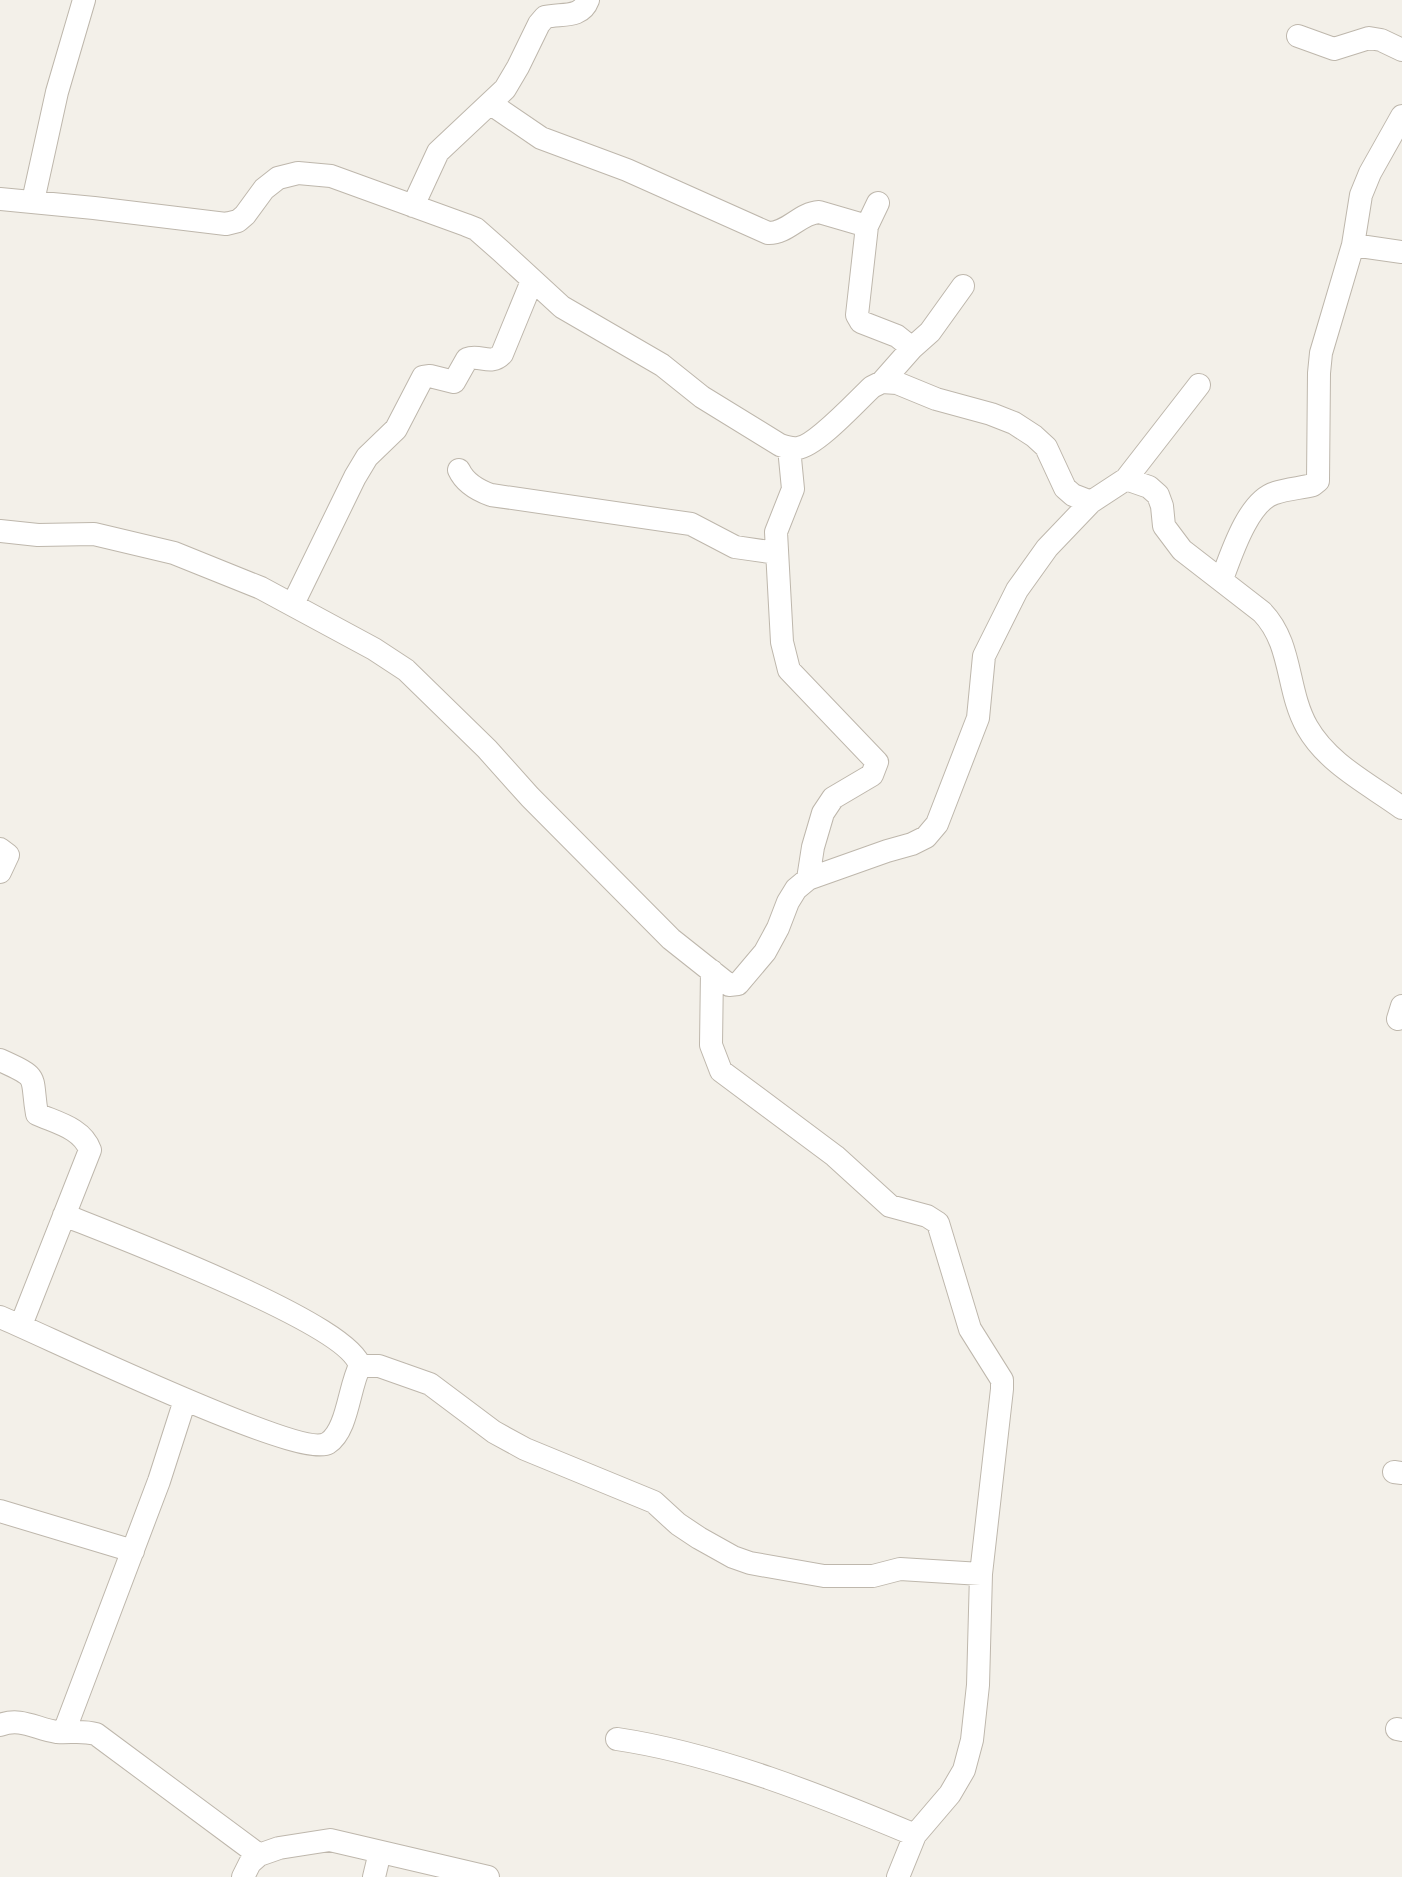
<svg xmlns="http://www.w3.org/2000/svg" width="1402" height="1877" font-family="'Golos Text',sans-serif">
<style>
.lines{fill:none;stroke-linecap:round;stroke-linejoin:round}
.minor-casing{stroke:#beb7ac;stroke-width:24}
.minor{stroke:#fff;stroke-width:22}
</style>
<rect width="100%" height="100%" fill="#f3f0e9"/>
<g class="lines">
<g class="minor-casing">
<path id="minor" d="M1298,36L1334,49L1369,38L1381,40L1402,50
M491,104L541,138L627,170L768,233C787,234 800,213 819,212L867,226
M0,199L94,208L226,224L238,221L245,215L264,189L278,178L298,173L331,176L466,225L476,229L501,251L562,307L662,365L702,397L780,445C786,447 792,449 798,448C816,446 857,401 872,387L882,382L897,383L936,399L991,414L1014,423L1034,436L1046,447L1065,488L1073,495L1091,502
M33,201L57,92L84,0
M878,203L867,226L857,315L861,322L897,336L912,348
M413,206L438,152L505,89L518,67L539,24L545,17C561,13 581,19 588,0
M1353,245L1402,252
M882,382L912,348L930,332L963,286
M789,448L793,489L776,532L782,642L789,670L877,762L872,775L833,798L823,813L813,847L808,879
M459,470C465,483 477,490 491,495L691,524L735,547L776,553
M1126,479L1149,487L1158,495L1162,506L1164,526L1182,550L1262,612C1293,644 1286,690 1307,727C1328,764 1369,784 1402,808
M0,531L38,535L94,534L174,553L261,588L374,649L406,670L487,749L530,797L671,939L729,985L738,984L765,952L778,928L788,902L796,889L808,879L887,851L912,844L926,837L937,824L978,718L984,656L1017,590L1047,548L1091,502L1126,479L1199,385
M1222,579C1231,555 1248,501 1275,493C1287,489 1301,488 1313,485L1318,481L1319,373L1321,353L1353,245L1361,195L1370,173L1402,116
M293,604L355,477L367,457L396,429L423,377L430,376L454,382L467,359C480,354 491,366 502,354L532,281
M0,849L8,855L0,872
M712,971L711,1045L721,1071L835,1156L890,1206L927,1216L938,1223L970,1329L1002,1380V1389L981,1574L978,1685L972,1740L964,1770L950,1794L915,1835L898,1877
M1398,1019L1402,1006
M0,1060C42,1079 30,1075 37,1114C57,1123 82,1128 90,1150L21,1325
M64,1215C114,1235 348,1323 360,1366
M0,1317C44,1335 300,1460 328,1443C348,1430 349,1386 360,1366H379L430,1384L494,1432L525,1449L654,1502L678,1524L699,1538L733,1557L750,1563L824,1576H873L900,1569L981,1574
M1394,1472L1402,1473
M0,1511L133,1551
M0,1725C21,1717 36,1729 57,1732C70,1733 82,1730 96,1734L259,1855
M1397,1729L1402,1730
M64,1732L159,1481L185,1400
M617,1739C717,1754 822,1796 915,1835
M243,1877L250,1863L259,1855L279,1848L330,1840L488,1877
M374,1877L380,1852"/>
</g>
<use href="#minor" class="minor"/>
</g>
</svg>
